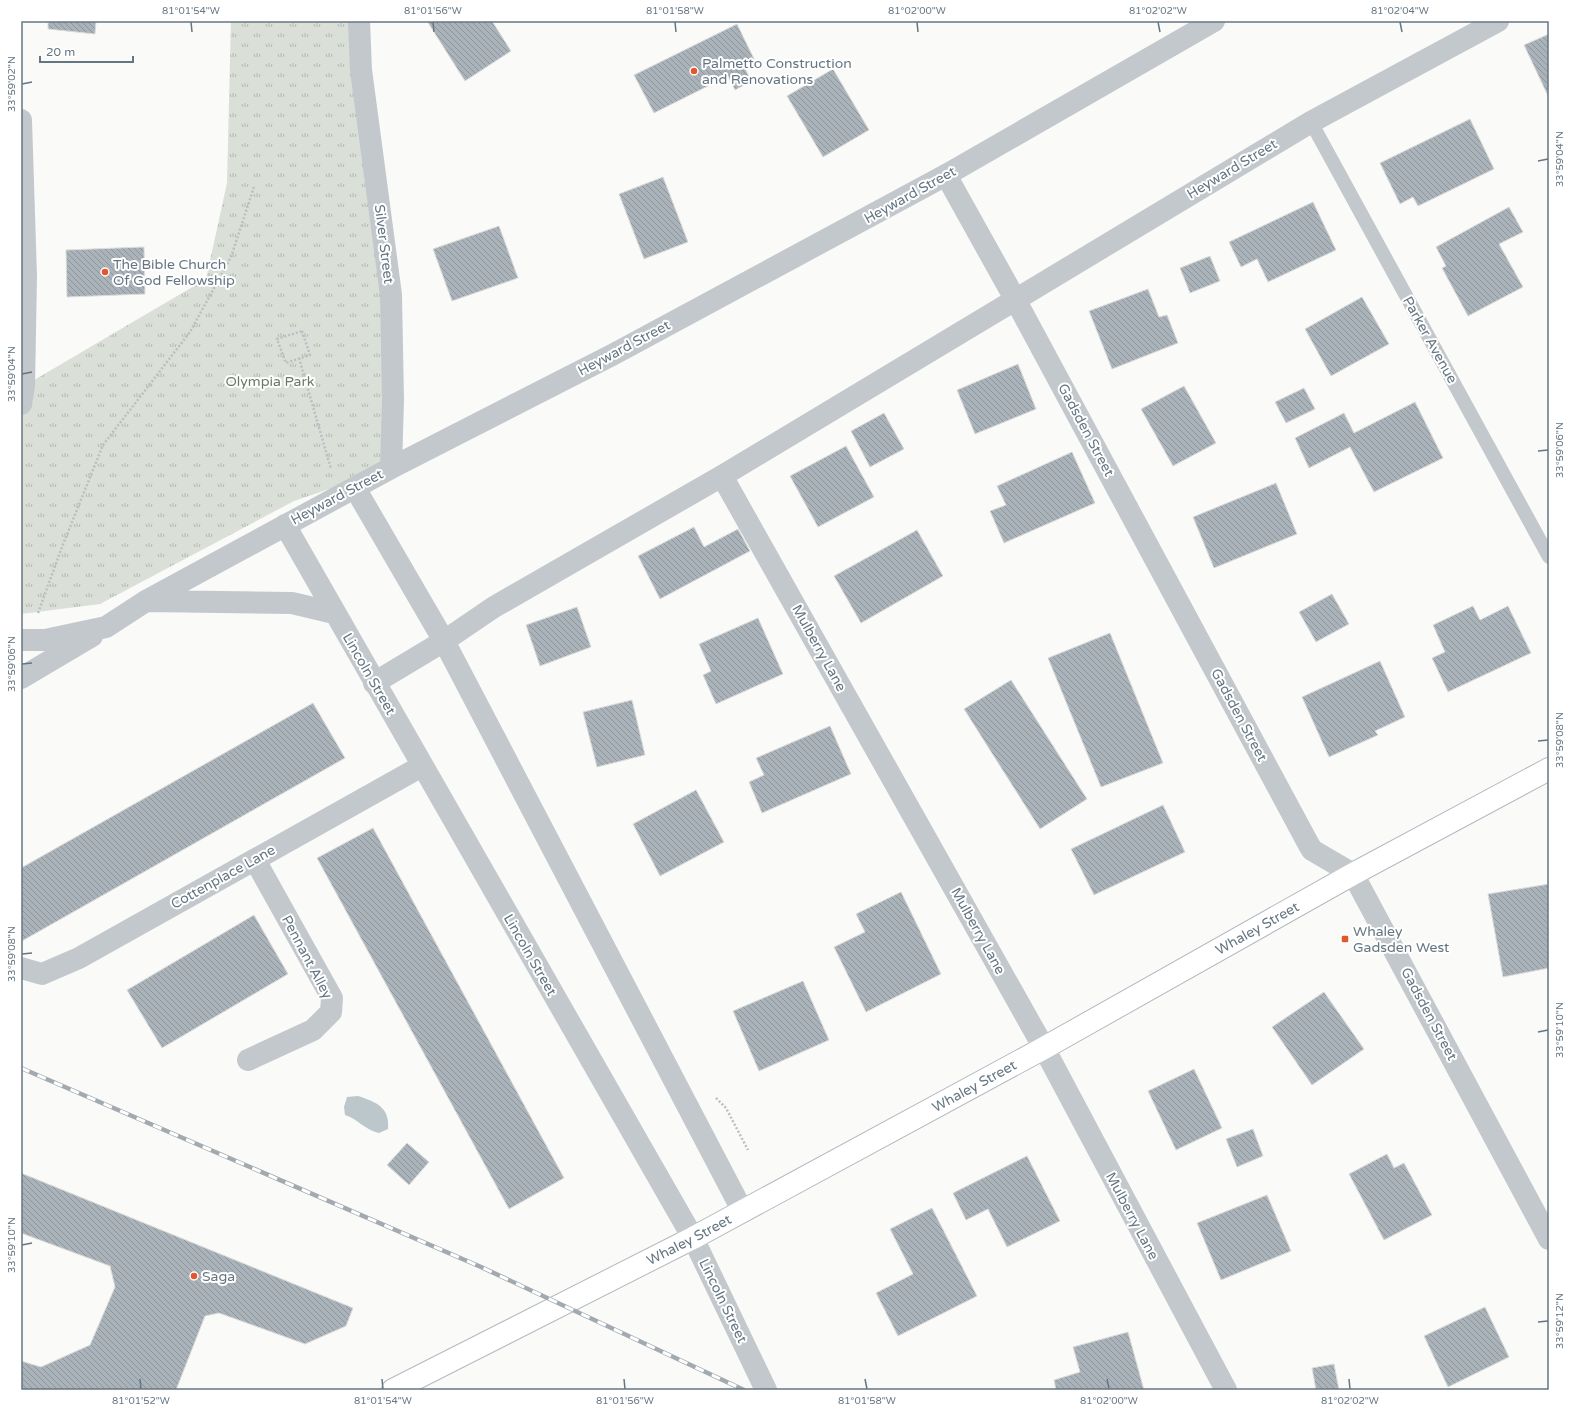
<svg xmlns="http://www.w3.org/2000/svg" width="1570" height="1411" font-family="'Varela Round',sans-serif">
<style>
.park{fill:url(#park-tufts)}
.water{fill:#bbc7cb}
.building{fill:url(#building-back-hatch);stroke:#dcdcda}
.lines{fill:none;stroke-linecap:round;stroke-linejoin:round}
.secondary-casing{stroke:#b3babf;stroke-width:24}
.path{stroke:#bbbfc2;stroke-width:2.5;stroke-dasharray:2 2;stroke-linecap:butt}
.service{stroke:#c3c8cc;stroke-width:14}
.minor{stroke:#c3c8cc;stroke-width:22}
.tertiary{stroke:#c3c8cc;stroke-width:22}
.secondary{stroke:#fff;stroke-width:22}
.rail-casing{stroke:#a2aab0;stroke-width:4.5}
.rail{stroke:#fff;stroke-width:3;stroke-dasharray:9;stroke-linecap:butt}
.ticks{fill:none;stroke:#657683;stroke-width:1.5}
.poi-dot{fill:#e4572e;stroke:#fff;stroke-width:1.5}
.labels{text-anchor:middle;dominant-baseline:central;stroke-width:4;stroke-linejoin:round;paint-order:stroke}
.poi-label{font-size:14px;fill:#657683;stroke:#fff;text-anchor:start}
.street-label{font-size:14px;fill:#657683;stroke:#fff}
.park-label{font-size:14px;fill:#687a64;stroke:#fff}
.neatline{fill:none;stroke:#657683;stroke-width:1.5}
.ticks-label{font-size:10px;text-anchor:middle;fill:#657683}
</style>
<defs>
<pattern id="park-tufts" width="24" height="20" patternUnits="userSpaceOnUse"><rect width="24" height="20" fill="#dadfd7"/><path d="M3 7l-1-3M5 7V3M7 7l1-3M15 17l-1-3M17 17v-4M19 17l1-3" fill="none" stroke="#b4b9b4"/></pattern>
<pattern id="building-back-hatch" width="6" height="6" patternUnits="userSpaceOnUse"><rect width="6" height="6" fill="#aab3b9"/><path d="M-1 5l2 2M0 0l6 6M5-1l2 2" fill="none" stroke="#8e969c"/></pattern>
</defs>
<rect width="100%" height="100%" fill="#fafaf8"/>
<path class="park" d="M231,21H359L391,295V468L294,501L100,604L21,614V398L24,386L206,279L227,183Z"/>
<path class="water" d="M358,1096C376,1102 390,1107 388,1129L379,1133C365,1130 358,1119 345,1115L344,1107L347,1097Z"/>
<path class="building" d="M48,21H96L95,34L48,29Z
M427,21H492L511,51L465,81Z
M737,24L755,61L744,66L751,81L735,90L728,76L654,113L634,75Z
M1549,34V98L1524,45Z
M833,69L869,130L823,157L787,96Z
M1470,119L1494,169L1418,206L1413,197L1400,204L1380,163Z
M663,177L688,242L644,259L619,194Z
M1313,202L1336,250L1268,282L1257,259L1241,267L1229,242Z
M1509,207L1523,232L1499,244L1523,287L1468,316L1442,268L1446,266L1436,247Z
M499,226L518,278L452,301L433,249Z
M144,247L145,294L67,297L66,250Z
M1210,256L1220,281L1190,293L1180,268Z
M1148,289L1159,317L1167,315L1178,343L1112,369L1089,311Z
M1362,297L1389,344L1331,376L1305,329Z
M1018,364L1036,409L975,434L957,390Z
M1184,386L1216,443L1173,466L1141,409Z
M1304,388L1315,409L1286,423L1275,402Z
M1415,402L1443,458L1374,492L1350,447L1309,468L1295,438L1344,413L1354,433Z
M884,413L904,449L870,467L851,431Z
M846,446L874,497L818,527L790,476Z
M1072,452L1095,503L1004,543L990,511L1006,505L997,486Z
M1276,483L1297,534L1214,568L1193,517Z
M694,527L704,547L738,529L750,551L660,599L638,556Z
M917,530L943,576L861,623L834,576Z
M1332,594L1349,624L1316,642L1299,612Z
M1473,606L1480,620L1508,606L1531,653L1448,692L1432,658L1445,652L1433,625Z
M577,607L591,647L540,666L526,625Z
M758,618L783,674L716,704L703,675L711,671L699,644Z
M1110,633L1163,763L1101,787L1048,658Z
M1380,661L1405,717L1375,731L1378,735L1329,757L1302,697Z
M1011,680L1087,799L1040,829L964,709Z
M632,700L645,755L597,767L583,712Z
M313,703L345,758L22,941L21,868Z
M830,726L851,774L762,813L749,782L764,775L756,758Z
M696,790L724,842L660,876L633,824Z
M1163,805L1185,852L1094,895L1071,849Z
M373,828L564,1178L509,1209L317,858Z
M1549,884V968L1503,977L1488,894Z
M901,892L941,974L866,1012L834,947L865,932L856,914Z
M254,915L288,974L162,1048L127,990Z
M803,981L829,1040L759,1071L733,1011Z
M1324,992L1364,1049L1312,1085L1272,1027Z
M1194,1069L1222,1128L1176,1150L1148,1091Z
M1253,1129L1263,1156L1237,1167L1226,1139Z
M407,1143L429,1162L409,1185L387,1165Z
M1387,1154L1394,1168L1404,1163L1432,1215L1384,1240L1349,1174Z
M1027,1156L1060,1221L1007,1247L988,1209L966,1220L953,1193Z
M21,1173L353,1308L346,1326L305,1344L219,1313L205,1316L176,1390H21V1361L41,1367L90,1345L115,1287L110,1266L21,1233Z
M1267,1195L1291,1251L1221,1280L1197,1223Z
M932,1208L977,1296L898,1336L876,1293L913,1274L890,1229Z
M1485,1307L1509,1357L1448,1387L1424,1336Z
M1128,1332L1144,1390H1056L1054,1380L1080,1372L1073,1347Z
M1334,1364L1339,1390H1316L1312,1368Z"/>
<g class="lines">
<g class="secondary-casing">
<g id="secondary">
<path id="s1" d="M393,1390L693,1238L1044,1048L1353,874L1549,769"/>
</g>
</g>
<path class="path" d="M302,331L310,355L286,363L277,339Z
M299,358L331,469
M38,613L62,547L103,445L190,332L231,257L254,187
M716,1098L726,1108L748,1150"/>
<path class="service" d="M1311,122L1549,557"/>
<path class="minor" d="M359,21L361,70L391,295L393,400L391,468
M21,120L26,276L24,386L21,404
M946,175L1015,299L1309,845L1312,850L1353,874L1549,1239
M722,476L1044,1048L1226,1390
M374,683L444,641L494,607L722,476L1311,122L1498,21
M21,968L42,974L79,958L422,766
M248,1060L313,1030L331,1012L332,998L255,860"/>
<path class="tertiary" d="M355,488L444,641L742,1210
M285,525L693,1238L766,1390
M147,601L292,603L334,613
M21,640H45L106,627L146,601L391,468L614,354L946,175L1214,21
M21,678L92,636"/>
<use href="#secondary" class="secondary"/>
<g class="rail-casing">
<path id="rail" d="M21,1068L481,1267L744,1390"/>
</g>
<use href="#rail" class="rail"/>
</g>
<path class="ticks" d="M191,22L192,32M433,22L434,32M675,22L676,32M917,22L918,32M1158,22L1160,32M1400,22L1402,32M22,84L32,82M1538,161L1548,159M22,374L32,372M1538,451L1548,450M22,664L32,663M1538,741L1548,740M22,954L32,953M1538,1032L1548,1030M22,1245L32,1243M1538,1322L1548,1321M140,1379L141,1389M382,1379L383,1389M624,1379L625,1389M865,1379L867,1389M1107,1379L1109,1389M1349,1379L1350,1389"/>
<g class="poi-dot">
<circle cx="694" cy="71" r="4"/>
<circle cx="105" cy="272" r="4"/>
<rect x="1341" y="935" width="8" height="8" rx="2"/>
<circle cx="194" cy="1276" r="4"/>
</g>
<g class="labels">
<g class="poi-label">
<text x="702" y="63">Palmetto Construction<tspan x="702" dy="16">and Renovations</tspan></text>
<text x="113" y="264">The Bible Church<tspan x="113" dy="16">Of God Fellowship</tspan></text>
<text x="1353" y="931">Whaley<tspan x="1353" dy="16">Gadsden West</tspan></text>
<text x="202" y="1276">Saga</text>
</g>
<g class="street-label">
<text transform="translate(1232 169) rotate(-31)">Heyward Street</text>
<text transform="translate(910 195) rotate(-29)">Heyward Street</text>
<text transform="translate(384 244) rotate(83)">Silver Street</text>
<text transform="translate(1430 340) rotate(61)">Parker Avenue</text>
<text transform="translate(624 348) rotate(-28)">Heyward Street</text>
<text transform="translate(1086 430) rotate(62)">Gadsden Street</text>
<text transform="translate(337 497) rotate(-28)">Heyward Street</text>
<text transform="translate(819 648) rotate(61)">Mulberry Lane</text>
<text transform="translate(369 674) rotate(60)">Lincoln Street</text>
<text transform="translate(1239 715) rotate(62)">Gadsden Street</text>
<text transform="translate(223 877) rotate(-29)">Cottenplace Lane</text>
<text stroke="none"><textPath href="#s1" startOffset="980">Whaley Street</textPath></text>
<text transform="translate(978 931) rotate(61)">Mulberry Lane</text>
<text transform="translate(530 955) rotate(60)">Lincoln Street</text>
<text transform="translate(307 957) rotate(62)">Pennant Alley</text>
<text transform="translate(1429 1014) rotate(62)">Gadsden Street</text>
<text stroke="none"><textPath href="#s1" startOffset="656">Whaley Street</textPath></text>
<text transform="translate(1132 1216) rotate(62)">Mulberry Lane</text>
<text stroke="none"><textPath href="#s1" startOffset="332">Whaley Street</textPath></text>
<text transform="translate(723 1301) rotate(64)">Lincoln Street</text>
</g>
<g class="park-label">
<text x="270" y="381">Olympia Park</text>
</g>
</g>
<rect width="1570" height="1411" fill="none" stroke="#ffffff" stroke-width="44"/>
<path d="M40 56v6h93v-6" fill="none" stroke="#657683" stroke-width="2"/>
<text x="46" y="56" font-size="12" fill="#657683" stroke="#ffffff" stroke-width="3" paint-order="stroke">20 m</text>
<rect x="22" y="22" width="1526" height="1367" class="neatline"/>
<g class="ticks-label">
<text x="191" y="14">81°01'54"W</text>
<text x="433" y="14">81°01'56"W</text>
<text x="675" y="14">81°01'58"W</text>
<text x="917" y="14">81°02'00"W</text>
<text x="1158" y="14">81°02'02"W</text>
<text x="1400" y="14">81°02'04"W</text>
<text transform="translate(11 84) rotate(-90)" y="4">33°59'02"N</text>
<text transform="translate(1559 159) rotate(-90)" y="4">33°59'04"N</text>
<text transform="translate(11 374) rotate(-90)" y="4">33°59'04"N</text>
<text transform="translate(1559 450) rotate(-90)" y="4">33°59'06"N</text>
<text transform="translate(11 664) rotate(-90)" y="4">33°59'06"N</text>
<text transform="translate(1559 740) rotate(-90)" y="4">33°59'08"N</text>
<text transform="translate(11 954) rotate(-90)" y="4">33°59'08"N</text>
<text transform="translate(1559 1030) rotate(-90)" y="4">33°59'10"N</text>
<text transform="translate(11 1245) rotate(-90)" y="4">33°59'10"N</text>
<text transform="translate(1559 1321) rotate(-90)" y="4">33°59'12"N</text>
<text x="141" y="1404">81°01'52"W</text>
<text x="383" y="1404">81°01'54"W</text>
<text x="625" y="1404">81°01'56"W</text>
<text x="867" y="1404">81°01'58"W</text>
<text x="1109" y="1404">81°02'00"W</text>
<text x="1350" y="1404">81°02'02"W</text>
</g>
</svg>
